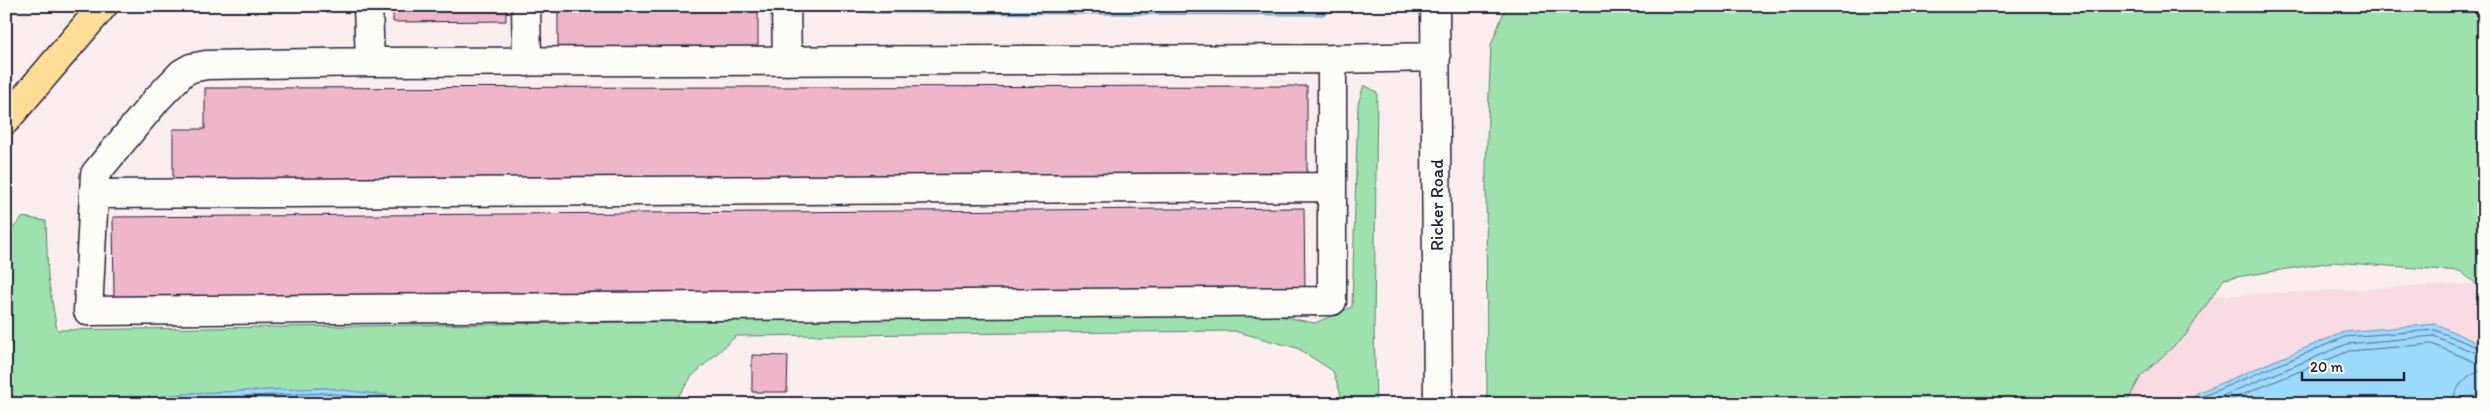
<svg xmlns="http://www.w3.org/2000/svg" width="2490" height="410" font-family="Itim,sans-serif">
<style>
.built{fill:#f7dde3}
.green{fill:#9de1ac;stroke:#608274}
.water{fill:#9bd9fd;stroke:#6b90af}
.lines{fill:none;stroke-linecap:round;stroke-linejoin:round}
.shore{stroke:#526b89;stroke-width:1}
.building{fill:#efb6ca;stroke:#22223b}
.minor-casing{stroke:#22223b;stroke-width:31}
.major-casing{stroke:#22223b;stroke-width:31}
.minor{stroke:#fdfcf7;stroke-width:28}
.major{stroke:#ffdd96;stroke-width:28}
.labels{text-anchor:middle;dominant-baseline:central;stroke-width:4.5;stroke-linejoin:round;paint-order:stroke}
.street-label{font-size:18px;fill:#22223b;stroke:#fdfcf7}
</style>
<rect width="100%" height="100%" fill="#faeeee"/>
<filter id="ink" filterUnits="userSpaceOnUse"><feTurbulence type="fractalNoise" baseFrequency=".02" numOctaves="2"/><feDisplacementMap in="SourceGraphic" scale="10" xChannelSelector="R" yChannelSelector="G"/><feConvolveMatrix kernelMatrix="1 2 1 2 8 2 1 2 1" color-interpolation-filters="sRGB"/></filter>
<g filter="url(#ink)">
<path class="built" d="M2484,283V404H1489V331Z"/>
<path class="green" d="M1506,6H2484V290L2460,271L2332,262L2224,279L2185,336L2141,376L2126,404H1487L1486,167L1491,45Z
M1364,85L1377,92L1374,328L1376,404H1344L1333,371L1297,348L1234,331L736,336L692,376L673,404H426L417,399L325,388L195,393L86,404H6V236L23,217L46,221L48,278L57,330L1158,315H1274L1315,323L1352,307L1358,104Z"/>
<path class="water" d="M1340,6L1323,15L871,13L842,7Z
M2436,324L2484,346V376L2481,392L2469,404H2189L2197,393L2344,332Z
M325,388L417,399L426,404H86L195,393Z"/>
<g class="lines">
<path class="shore" d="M864,6L1321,10L1329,6
M125,404L196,398L325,393L412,404
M208,404L324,399L362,404
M2195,404L2201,397L2345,337L2435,330L2484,350
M2203,404L2347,344L2434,336L2484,356
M2220,404L2349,351L2432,344L2475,362L2484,364
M2452,404C2453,389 2469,371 2484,370"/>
</g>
<path class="building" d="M393,6H506V21L393,22Z
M558,6H758V51L558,52Z
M1307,86V179L173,181V129H205V88Z
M1304,208L1305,290L114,298L113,217Z
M752,355L788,356L787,392H752Z"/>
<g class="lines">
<g class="minor-casing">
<path id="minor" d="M368,6L370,62L206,65L191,68L182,73L157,99L95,174L88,311L1332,301V59L1436,57
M526,6L527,62
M786,6L787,61
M1435,6L1438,404
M370,62L1332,59
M94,194L1332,187"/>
</g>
<g class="major-casing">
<path id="major" d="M6,120L103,6"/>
</g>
<use href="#minor" class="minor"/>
<use href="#major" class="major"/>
</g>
</g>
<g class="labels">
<g class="street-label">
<text transform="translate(1437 205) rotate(-90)">Ricker Road</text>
</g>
</g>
<rect width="2490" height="410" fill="none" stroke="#fdfcf7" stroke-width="25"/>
<rect x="12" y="12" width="2465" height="385" fill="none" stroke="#22223b" stroke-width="2" filter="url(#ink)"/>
<path d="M2302 372v8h102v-8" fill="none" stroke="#22223b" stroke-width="2.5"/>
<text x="2310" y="372" font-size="15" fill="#22223b" stroke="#fdfcf7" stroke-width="4" paint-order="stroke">20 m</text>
</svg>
